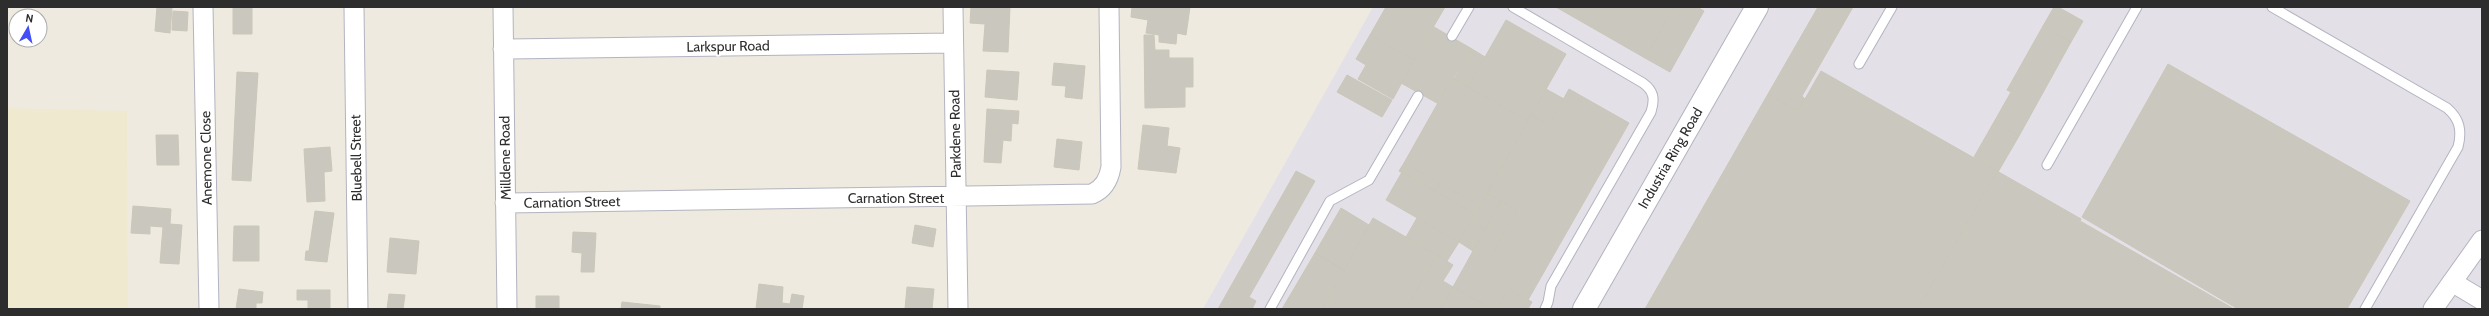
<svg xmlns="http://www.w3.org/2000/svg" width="2489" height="316" font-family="Cabin,sans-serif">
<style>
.industrial{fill:#e3e0e7}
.education{fill:#efe9d0}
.building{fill:#cac8be;stroke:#cac6b9}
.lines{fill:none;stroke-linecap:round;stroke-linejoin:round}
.service-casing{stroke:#b3b4c0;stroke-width:11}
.minor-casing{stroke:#b3b4c0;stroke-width:21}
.tertiary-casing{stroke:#b3b4c0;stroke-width:24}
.service{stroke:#fff;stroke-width:9}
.minor{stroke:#fff;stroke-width:19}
.tertiary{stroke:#fff;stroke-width:22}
.labels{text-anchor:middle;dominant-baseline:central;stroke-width:4;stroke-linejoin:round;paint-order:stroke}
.street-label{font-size:14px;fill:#2d2d2d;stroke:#fff}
</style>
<rect width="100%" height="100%" fill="#eeeae0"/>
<path class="industrial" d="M1373,7H2482V309H1203Z"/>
<path class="education" d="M7,108L127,111L128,309H7Z"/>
<path class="building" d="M157,7L172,8L170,33L155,31Z
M233,7H252V34H233Z
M971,7H1010L1008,52L983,51L985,24L970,23Z
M1132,7H1190L1186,35L1177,33L1176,44L1159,42V35L1146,33L1148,20L1131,17Z
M1386,7H1445L1414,60L1370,35Z
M1556,7H1674L1645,58Z
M1674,7H1697L1704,11L1670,72L1645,58Z
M1818,7H1853L1802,96L1805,99L1798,111L1768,94Z
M2054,7H2058L2083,21L2071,42L2043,26Z
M173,11L188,12L187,31L172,30Z
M1506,20L1566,54L1528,121L1468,87Z
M2043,26L2071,42L2019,136L1994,122L2011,92L2007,90Z
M1434,27L1472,49L1437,103L1401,83Z
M1144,35H1154L1155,50H1169V58H1193V87H1185V107L1145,108Z
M1370,35L1414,60L1393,99L1358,79L1366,65L1356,59Z
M1472,49L1485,57L1468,87L1454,79Z
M1054,63L1085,66L1082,99L1065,97L1066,86L1052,85Z
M2168,64L2410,201L2347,309H2238L2082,217Z
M987,70L1019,72L1017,100L985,97Z
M1821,71L1997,171L1918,309H1645L1768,94L1798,111Z
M237,72L258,73L251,181L232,180Z
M1347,75L1392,100L1382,117L1337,92Z
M1452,78L1528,121L1480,206L1404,163Z
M1546,89L1564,99L1549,125L1531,115Z
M1569,89L1629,123L1528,300L1509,289L1497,309H1492L1453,287L1473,251L1489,259L1517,210L1487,193L1531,115L1549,125Z
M987,109L1019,111L1018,124L1012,123L1011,141L1003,140L1001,163L984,162Z
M1994,122L2019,136L1998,172L1974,157Z
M1143,125L1169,128L1167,146L1180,148L1176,173L1138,169Z
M156,135H178L179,165H157Z
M1057,139L1082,142L1079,170L1054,167Z
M330,147L332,171L324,172L325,201L307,202L304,149Z
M1404,163L1440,183L1435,191L1399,171Z
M1296,171L1315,181L1249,297L1256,301L1252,309H1218Z
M1997,171L2081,219L2080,221L2234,309H1918Z
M1402,172L1475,214L1459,242L1386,200Z
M1440,183L1480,206L1475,214L1435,191Z
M1487,193L1501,201L1485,230L1470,222Z
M1501,201L1517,210L1489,259L1473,251Z
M133,206L171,209L170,224L182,225L179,264L160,263L163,227L150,226V234L131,233Z
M1341,208L1369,225L1344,270L1315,253Z
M315,211L334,213L327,262L305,260L306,251H309Z
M1373,218L1437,255L1406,309H1322Z
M1417,218L1459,242L1447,261L1406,237Z
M1470,222L1485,230L1473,251L1459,242Z
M915,225L936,229L933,247L912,243Z
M234,226H259V261H233Z
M573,232L596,233L594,272H581L582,253L572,252Z
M390,238L419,241L416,274L387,272Z
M1315,253L1344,270L1322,309H1282Z
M1437,255L1453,265L1443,281L1453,287L1440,309H1406Z
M759,284L783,287L782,303L790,304L792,294L804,296L802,309H756Z
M907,287L934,289L932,309H905Z
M1453,287L1492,309H1440Z
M239,289L263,292L262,303H256V309H236Z
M1509,289L1532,302L1528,309H1497Z
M297,290H330V309H308V300H297Z
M389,294L405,295L403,309H387Z
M536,296H559V309H536Z
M622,302L660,306V309H621Z"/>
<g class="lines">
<g class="service-casing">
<path id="service" d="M1513,7L1643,83C1654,91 1655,99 1651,112L1551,286L1548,302L1545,309
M2272,7L2447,108C2460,119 2462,131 2458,147L2365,309
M1452,36L1469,7
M1859,64L1892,7
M2047,165L2137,7
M1270,309L1330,201L1369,180L1418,96"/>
</g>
<g class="minor-casing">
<path id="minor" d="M203,7L209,309
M354,7L358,309
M503,7L507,309
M953,7L958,309
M503,49L953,43
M505,203L1092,194C1104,189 1109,179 1111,167L1109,7
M2452,282L2482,300
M2433,309L2482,240"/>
</g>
<g class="tertiary-casing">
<path id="tertiary" d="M1584,309L1757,7"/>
</g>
<use href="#service" class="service"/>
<use href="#minor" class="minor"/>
<use href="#tertiary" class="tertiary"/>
</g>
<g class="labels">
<g class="street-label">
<text transform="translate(728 46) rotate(-1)">Larkspur Road</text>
<text transform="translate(955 134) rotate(-91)">Parkdene Road</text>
<text transform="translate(206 158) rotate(-91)">Anemone Close</text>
<text transform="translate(356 158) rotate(-91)">Bluebell Street</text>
<text transform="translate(505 158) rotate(-91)">Milldene Road</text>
<text transform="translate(1670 158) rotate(-60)">Industria Ring Road</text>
<text x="896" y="198">Carnation Street</text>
<text transform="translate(572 202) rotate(-1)">Carnation Street</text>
</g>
</g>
<rect width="2489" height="316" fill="none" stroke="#2d2d2d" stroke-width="16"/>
<g transform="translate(28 28) rotate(9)"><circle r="19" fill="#ffffff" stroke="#ababab"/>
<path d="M0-3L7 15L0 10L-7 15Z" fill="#444ef7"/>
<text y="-6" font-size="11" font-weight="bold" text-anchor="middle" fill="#2d2d2d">N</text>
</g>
</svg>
